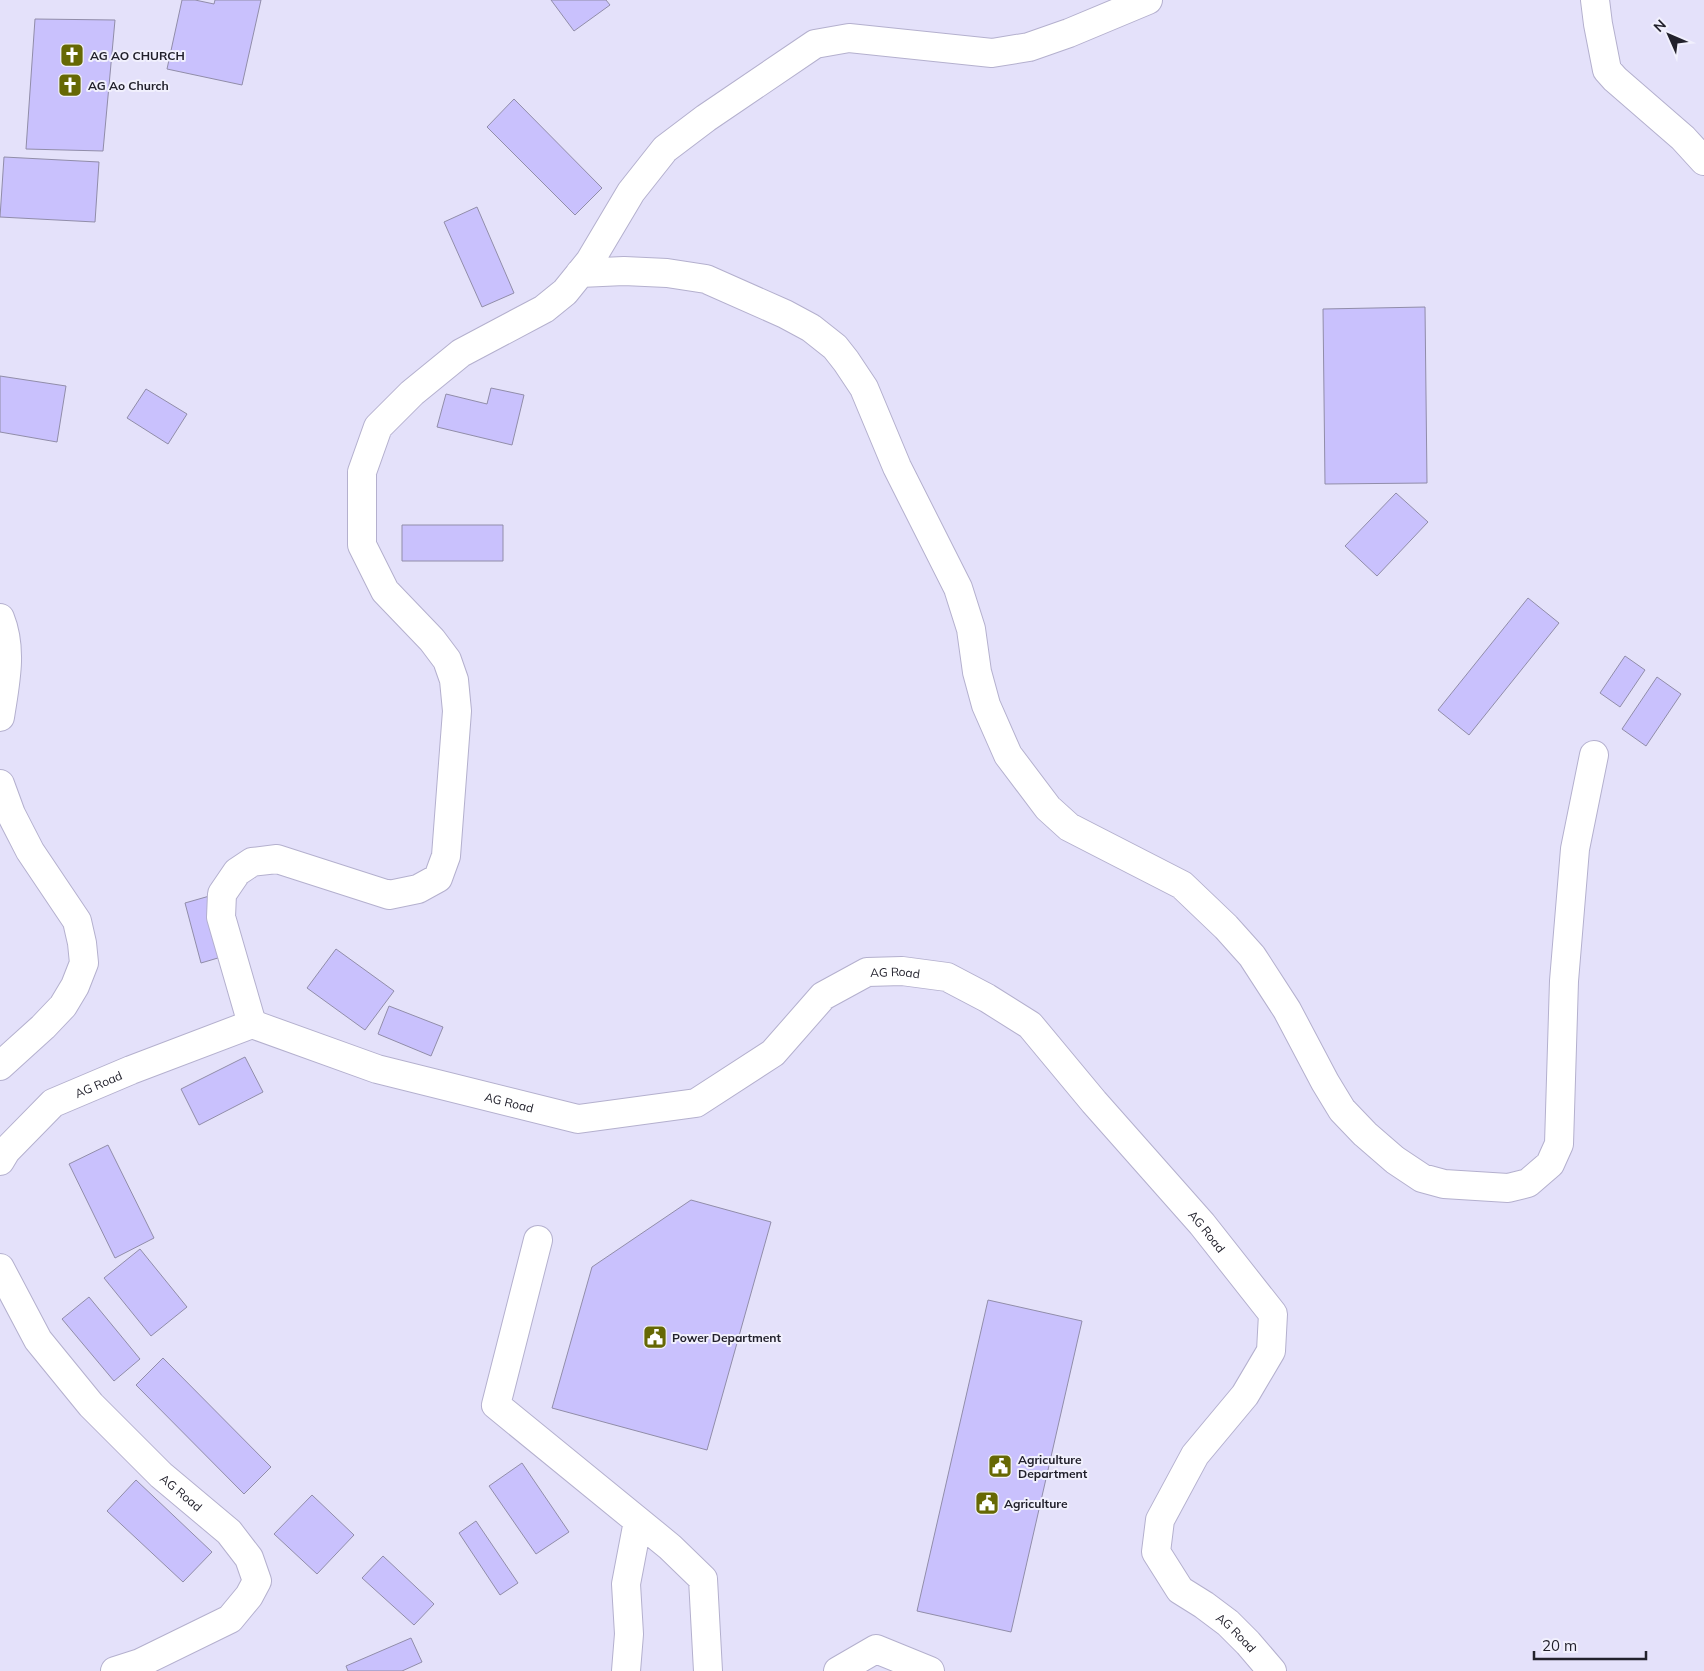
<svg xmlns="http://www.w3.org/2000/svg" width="1704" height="1671" font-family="Mulish,sans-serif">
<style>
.building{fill:#c9c1fd;stroke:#918da9}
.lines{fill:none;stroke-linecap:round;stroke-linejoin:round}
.minor-casing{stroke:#b4b0ce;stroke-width:30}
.major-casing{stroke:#b4b0ce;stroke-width:30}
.minor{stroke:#fff;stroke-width:28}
.major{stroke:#fff;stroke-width:28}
.labels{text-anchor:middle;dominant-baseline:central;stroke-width:4;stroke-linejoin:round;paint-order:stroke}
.poi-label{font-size:12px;font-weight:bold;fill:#22212c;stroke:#f1f0fd;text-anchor:start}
.street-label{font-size:12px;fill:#22212c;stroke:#f1f0fd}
</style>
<rect width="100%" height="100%" fill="#e4e1fa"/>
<path class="building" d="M182,0H195L214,4L215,0H261L242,85L167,69Z
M551,0H606L610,5L574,31Z
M35,19L115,20L103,151L26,149Z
M514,99L602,188L575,215L487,127Z
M4,157L99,162L95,222L0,217Z
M477,207L514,293L482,307L444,222Z
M1425,307L1427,483L1325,484L1323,309Z
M0,376L66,386L57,442L0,432Z
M491,388L524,395L512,445L437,427L446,394L487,404Z
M146,389L187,414L168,444L127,418Z
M1396,493L1428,522L1377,576L1345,546Z
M402,525H503V561H402Z
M1528,598L1559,623L1469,735L1438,710Z
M1625,656L1645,670L1620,707L1600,693Z
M1657,677L1681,694L1646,746L1622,729Z
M213,895L228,955L201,963L185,903Z
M336,949L394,991L365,1030L307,988Z
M389,1006L443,1027L431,1056L378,1034Z
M245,1057L263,1092L199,1125L181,1089Z
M108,1145L154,1238L115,1258L69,1164Z
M691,1200L771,1222L707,1450L552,1408L592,1267Z
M140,1249L187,1307L151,1336L104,1278Z
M89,1297L140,1359L114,1381L62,1319Z
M988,1300L1082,1321L1011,1632L917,1611Z
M163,1358L271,1467L244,1494L136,1385Z
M522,1463L569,1532L536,1554L489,1486Z
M136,1480L212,1552L183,1582L107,1511Z
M312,1495L354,1535L317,1574L274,1534Z
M476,1521L518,1583L500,1595L459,1533Z
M383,1556L434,1604L414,1625L362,1578Z
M411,1638L422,1662L402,1671H348L346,1666Z"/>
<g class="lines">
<g class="minor-casing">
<path id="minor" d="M1595,0L1598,24L1607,70L1615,79L1683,138L1704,161
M580,273L624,271L667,273L706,279L785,314L811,328L835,347L846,361L864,388L897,467L958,588L971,629L977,672L986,705L1008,755L1048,808L1069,827L1182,885L1226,927L1252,956L1287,1010L1325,1082L1342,1110L1365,1134L1395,1160L1422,1178L1444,1184L1508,1188L1528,1183L1550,1164L1559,1144L1564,981L1575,849L1594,755
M0,618C13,650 5,684 0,717
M0,784L11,814L30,851L77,921L82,943L84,963L75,986L63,1006L43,1027L0,1066
M252,1024L221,917L222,894L237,872L252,862L277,859L389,895L418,889L438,878L446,856L457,711L454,680L447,660L432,640L385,591L362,545V472L378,427L412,393L461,353L544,309L565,292L590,261L631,192L665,149L706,118L815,44L849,38L992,53L1029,47L1069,33L1148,0
M538,1240L496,1405L670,1547L703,1579L708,1671
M626,1671L629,1634L626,1584L638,1521
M838,1671L876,1649L930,1671"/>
</g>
<g class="major-casing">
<g id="major">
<path id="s1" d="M0,1161L6,1151L53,1103L131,1070L252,1024L377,1069L578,1119L696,1103L773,1053L823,996L867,972L902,971L947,977L987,998L1030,1025L1094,1102L1202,1224L1273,1314L1271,1351L1245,1395L1195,1455L1160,1520L1156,1552L1180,1590L1204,1605L1228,1623L1248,1643L1272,1671"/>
<path id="s2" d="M0,1268L38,1340L91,1405L161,1475L229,1532L249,1558L257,1581L249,1596L230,1619L140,1663L115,1671"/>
</g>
</g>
<use href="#minor" class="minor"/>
<use href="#major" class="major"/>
</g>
<defs>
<g id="church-square" transform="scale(1.25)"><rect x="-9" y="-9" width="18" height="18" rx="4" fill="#666804" stroke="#f1f0fd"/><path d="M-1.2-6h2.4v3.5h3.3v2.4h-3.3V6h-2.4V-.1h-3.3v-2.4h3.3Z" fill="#fff"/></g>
<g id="civic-square" transform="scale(1.25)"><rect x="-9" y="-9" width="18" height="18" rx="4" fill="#666804" stroke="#f1f0fd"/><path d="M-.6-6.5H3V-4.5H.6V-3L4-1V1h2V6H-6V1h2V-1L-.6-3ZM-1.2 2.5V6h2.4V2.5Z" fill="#fff"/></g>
</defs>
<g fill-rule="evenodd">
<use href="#church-square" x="72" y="55"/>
<use href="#church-square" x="70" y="85"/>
<use href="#civic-square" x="655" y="1337"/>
<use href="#civic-square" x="1000" y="1466"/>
<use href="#civic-square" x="987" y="1503"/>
</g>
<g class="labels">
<g class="poi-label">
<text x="90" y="55">AG AO CHURCH</text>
<text x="88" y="85">AG Ao Church</text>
<text x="672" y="1337">Power Department</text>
<text x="1018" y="1459">Agriculture<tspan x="1018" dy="14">Department</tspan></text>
<text x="1004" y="1503">Agriculture</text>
</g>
<g class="street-label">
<text stroke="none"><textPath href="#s1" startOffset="998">AG Road</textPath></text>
<text stroke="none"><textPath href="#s1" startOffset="128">AG Road</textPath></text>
<text stroke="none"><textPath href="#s1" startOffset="562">AG Road</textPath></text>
<text stroke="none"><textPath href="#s1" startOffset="1418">AG Road</textPath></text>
<text stroke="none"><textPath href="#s2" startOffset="291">AG Road</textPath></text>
<text stroke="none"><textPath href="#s1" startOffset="1912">AG Road</textPath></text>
</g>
</g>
<g transform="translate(1669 35) rotate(315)" stroke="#f1f0fd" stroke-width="4" paint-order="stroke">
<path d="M0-4L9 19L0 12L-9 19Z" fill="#22212c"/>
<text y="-8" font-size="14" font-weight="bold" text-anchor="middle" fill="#22212c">N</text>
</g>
<path d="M1534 1651v8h112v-8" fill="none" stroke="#22212c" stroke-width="2.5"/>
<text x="1542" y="1651" font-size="15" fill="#22212c" stroke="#f1f0fd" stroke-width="4" paint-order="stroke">20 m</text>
</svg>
